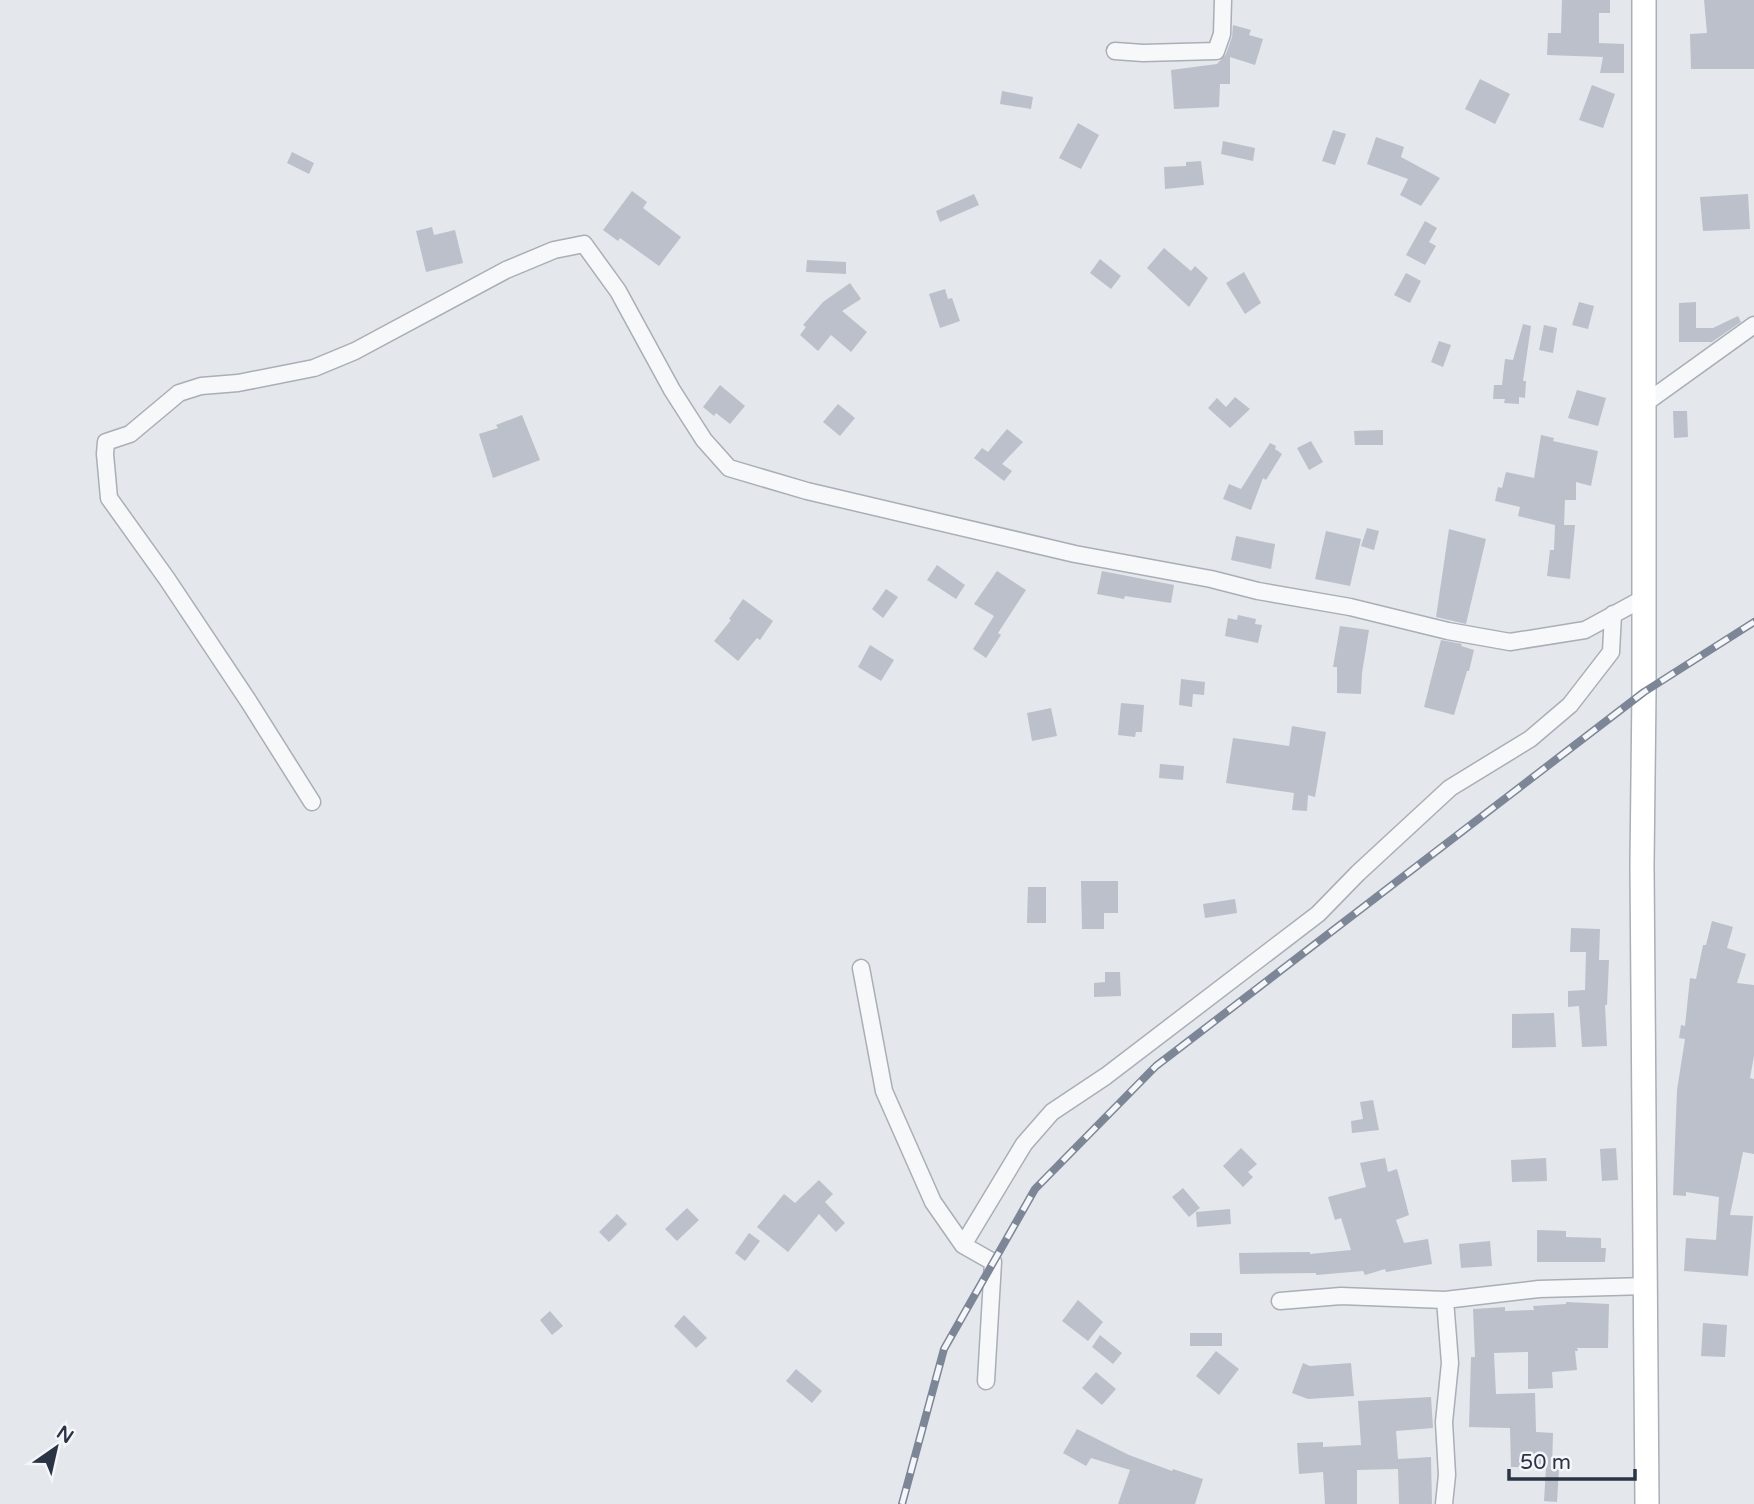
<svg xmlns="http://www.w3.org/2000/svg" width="1754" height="1504" font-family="'Varela Round',sans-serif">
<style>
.building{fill:#bbc0ca}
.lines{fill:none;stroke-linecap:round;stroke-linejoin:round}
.street-casing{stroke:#a9aeb7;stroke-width:19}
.secondary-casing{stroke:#a9aeb7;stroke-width:26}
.street{stroke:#f7f8fa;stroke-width:16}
.secondary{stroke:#fff;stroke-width:23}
.rail-casing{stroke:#7d8696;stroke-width:8}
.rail{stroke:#f4f6f9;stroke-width:5;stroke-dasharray:16;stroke-linecap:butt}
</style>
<rect width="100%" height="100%" fill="#e4e7ec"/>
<path class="building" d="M1562,0H1610V13H1599V43L1624,44V73H1600L1603,57L1547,55L1548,33H1561Z
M1704,0H1754V69H1691L1690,34L1707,33Z
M1233,25L1251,30L1249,35L1263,39L1255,65L1230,57V84H1220L1219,107L1174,109L1171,70L1217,64L1226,54L1232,37Z
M1480,79L1510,94L1495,124L1465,109Z
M1592,85L1615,94L1603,128L1579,120Z
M1002,91L1033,97L1031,109L1000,104Z
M1078,123L1099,135L1081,169L1059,158Z
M1333,130L1346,134L1335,165L1322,161Z
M1376,137L1404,147L1401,157L1440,178L1421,206L1400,195L1408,179L1367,164Z
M1223,141L1255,148L1253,161L1221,154Z
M292,152L314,163L309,174L287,163Z
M1201,161L1204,185L1165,189L1164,167L1186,166V162Z
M632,191L647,202L643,208L681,237L659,266L620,238L618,241L603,230Z
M974,194L979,205L940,222L936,211Z
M1748,194L1750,229L1703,231L1700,197Z
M1425,221L1437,228L1429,242L1436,246L1425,265L1406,255Z
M432,227L434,235L455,230L463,263L426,272L416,231Z
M1164,248L1191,271L1195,266L1208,278L1189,307L1147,268Z
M1100,259L1121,276L1111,289L1090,273Z
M807,260L846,262V274L806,272Z
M1244,272L1261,303L1245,314L1226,283Z
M1406,273L1421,281L1410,303L1394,295Z
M850,283L861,299L842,311L867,332L851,352L831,335L818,351L800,335L806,327L803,325L823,302Z
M945,289L948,299L952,298L960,321L940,328L929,294Z
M1579,302L1594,306L1588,329L1572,325Z
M1696,302V328H1713L1738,316L1741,322L1712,342H1679V303Z
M1523,324L1531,326L1523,381H1526L1525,398L1519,397V404L1504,403L1505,399H1493L1494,385H1502L1505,359L1513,360Z
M1544,325L1557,328L1553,353L1539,350Z
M1439,341L1451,345L1443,367L1431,362Z
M720,385L745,406L730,424L716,413L714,416L703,407Z
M1577,390L1606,398L1598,426L1568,418Z
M1235,397L1250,409L1230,428L1208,408L1217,398L1226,407Z
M838,404L855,418L840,436L823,422Z
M1673,411H1687L1688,437L1674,438Z
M522,415L540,460L493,478L479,434L498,428L496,425Z
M1007,429L1023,442L1002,464L1012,471L1004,481L974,458L982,448L988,452Z
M1383,430V445H1355L1354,431Z
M1541,435L1554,438L1553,441L1598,451L1591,486L1576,482V500H1565L1564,525H1575L1570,579L1547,576L1550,550H1554L1555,525L1518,516L1520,507L1495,501L1498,487L1502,488L1506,472L1534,478Z
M1311,441L1323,462L1309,470L1297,448Z
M1270,443L1276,446L1275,449L1282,454L1266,480L1263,478L1251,510L1223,499L1229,484L1241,489Z
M1367,528L1379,531L1374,550L1361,546Z
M1449,529L1486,539L1466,624L1436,617Z
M1326,531L1361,539L1350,586L1315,579Z
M1236,536L1275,544L1271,569L1231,560Z
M937,565L965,585L956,599L927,580Z
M997,571L1026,590L998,633L1001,635L986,658L973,649L994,616L974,604Z
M1102,571L1174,585L1171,603L1125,596L1124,599L1097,594Z
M886,589L898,597L883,618L872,609Z
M743,599L773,621L760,640L757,638L738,661L714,641L731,620L729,619Z
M1238,615L1256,619L1255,624L1262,625L1258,643L1225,636L1228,618L1237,620Z
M1340,626L1369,630L1362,673L1361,694L1337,693V667H1333Z
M1441,640L1462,644L1461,646L1474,650L1469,671H1467L1454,715L1424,707Z
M870,645L894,660L881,681L858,667Z
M1181,679L1205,682L1204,695L1193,694L1192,707L1179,705Z
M1121,703L1144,705L1142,732H1136L1135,737L1118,735Z
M1051,708L1057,736L1032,741L1027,713Z
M1292,726L1326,732L1315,797L1308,795L1307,811L1292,810L1294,793L1226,783L1233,738L1289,746Z
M1160,764L1184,766L1183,780L1159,778Z
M1081,881H1118V913H1104V929H1082Z
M1028,887H1046V923H1027Z
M1235,899L1237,913L1205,918L1203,904Z
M1712,921L1733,927L1727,948L1746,954L1737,983L1754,985V1056L1750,1078L1754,1079V1154L1743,1152L1730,1215L1753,1216L1748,1276L1684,1271L1686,1238L1716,1240L1719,1197L1686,1192V1196L1673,1195L1677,1090L1685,1039L1679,1038L1681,1025L1685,1026L1690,978L1696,979L1703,945H1706Z
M1571,928L1600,929L1599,960H1609L1607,1005H1605L1607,1046L1582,1047L1579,1006L1568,1007V991L1585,990L1586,952H1570Z
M1105,972H1120L1121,996L1094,997V983L1105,982Z
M1554,1013L1556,1047L1512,1048V1014Z
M1373,1100L1379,1130L1352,1133L1351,1121L1363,1119L1360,1102Z
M1241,1148L1257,1164L1248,1172L1253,1177L1243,1187L1223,1166Z
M1616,1148L1618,1180L1602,1181L1600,1149Z
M1385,1158L1388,1172L1397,1169L1409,1215L1396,1220L1404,1243L1428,1239L1432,1264L1386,1272L1385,1269L1365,1275L1363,1271L1316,1275V1273L1240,1274L1239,1253L1310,1252V1254L1351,1250L1341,1218L1335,1220L1328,1197L1366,1187L1360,1163Z
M1546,1158L1547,1181L1512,1182L1511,1160Z
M819,1180L833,1194L825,1202L845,1223L836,1232L819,1214L788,1252L757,1227L784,1194L795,1203Z
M1183,1188L1200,1208L1189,1217L1172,1197Z
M687,1208L699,1220L677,1241L665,1229Z
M1230,1209L1231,1224L1197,1227L1196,1212Z
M617,1214L627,1224L609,1242L599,1232Z
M1537,1230L1566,1231V1237L1601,1238V1248H1606L1605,1262H1537Z
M749,1233L760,1241L745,1261L735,1253Z
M1490,1241L1492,1266L1461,1268L1459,1244Z
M1078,1300L1103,1322L1088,1341L1062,1321Z
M1566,1302L1609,1304L1608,1348H1577L1578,1351H1575L1577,1370L1552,1372L1553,1388L1528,1389V1352L1494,1353L1496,1394L1535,1393L1536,1432L1553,1433L1552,1468L1511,1467L1510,1428L1469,1427L1471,1357H1475L1473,1309L1505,1307V1311L1534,1310L1533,1306L1566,1304Z
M550,1311L563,1326L552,1335L540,1320Z
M684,1315L707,1338L696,1348L674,1326Z
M1703,1323L1727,1325L1725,1357L1701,1356Z
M1190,1333H1222V1346H1190Z
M1100,1335L1122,1353L1113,1364L1092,1347Z
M1216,1351L1239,1369L1219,1395L1196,1376Z
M1303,1363L1310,1366L1351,1363L1354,1396L1308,1399L1292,1393Z
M796,1369L822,1391L812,1403L786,1381Z
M1096,1372L1116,1389L1102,1405L1082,1388Z
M1431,1397L1433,1428L1396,1431L1398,1459L1431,1457L1432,1504H1399L1398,1469L1357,1470V1504H1325L1323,1472L1299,1474L1297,1443L1323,1442V1447L1361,1445L1358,1401Z
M1077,1429L1129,1455L1172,1471L1173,1469L1203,1479L1195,1504H1118L1130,1470L1091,1458L1086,1466L1063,1453Z
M1546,1468L1559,1469L1557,1502L1544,1501Z"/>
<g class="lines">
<g class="street-casing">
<path id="street" d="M1115,51L1143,53L1216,51L1222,34L1223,0
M1644,404L1754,325
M312,802L249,702L167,579L109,498L105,454L106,442L130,434L179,393L201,386L238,383L314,368L355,351L506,270L554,250L584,244L618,291L672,390L704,440L729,468L807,491L1075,554L1211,579L1258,591L1350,607L1448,631L1510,642L1585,630L1644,598
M861,968L884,1091L933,1202L963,1245L993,1262L986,1381
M963,1245L1024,1144L1052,1112L1106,1076L1318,914L1358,873L1450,788L1530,739L1570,705L1611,652L1613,614
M1280,1301L1341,1296L1445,1300L1539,1289L1647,1286
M1444,1504L1447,1475L1444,1422L1450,1363L1445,1300"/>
</g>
<g class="secondary-casing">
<path id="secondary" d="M1644,0V692L1642,865L1647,1504"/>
</g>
<use href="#street" class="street"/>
<use href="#secondary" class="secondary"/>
<g class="rail-casing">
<path id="rail" d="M902,1504L944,1349L1035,1189L1156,1066L1644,692L1754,622"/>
</g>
<use href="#rail" class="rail"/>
</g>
<g transform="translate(56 1448) rotate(34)" stroke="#f4f6f9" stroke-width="5" paint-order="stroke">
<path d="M0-5L12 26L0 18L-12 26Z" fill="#2b3445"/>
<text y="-10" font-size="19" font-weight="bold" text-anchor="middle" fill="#2b3445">N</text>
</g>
<path d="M1509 1469v10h126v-10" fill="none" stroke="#2b3445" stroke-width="3.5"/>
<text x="1520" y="1469" font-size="21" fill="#2b3445" stroke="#f4f6f9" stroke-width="5" paint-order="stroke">50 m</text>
</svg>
